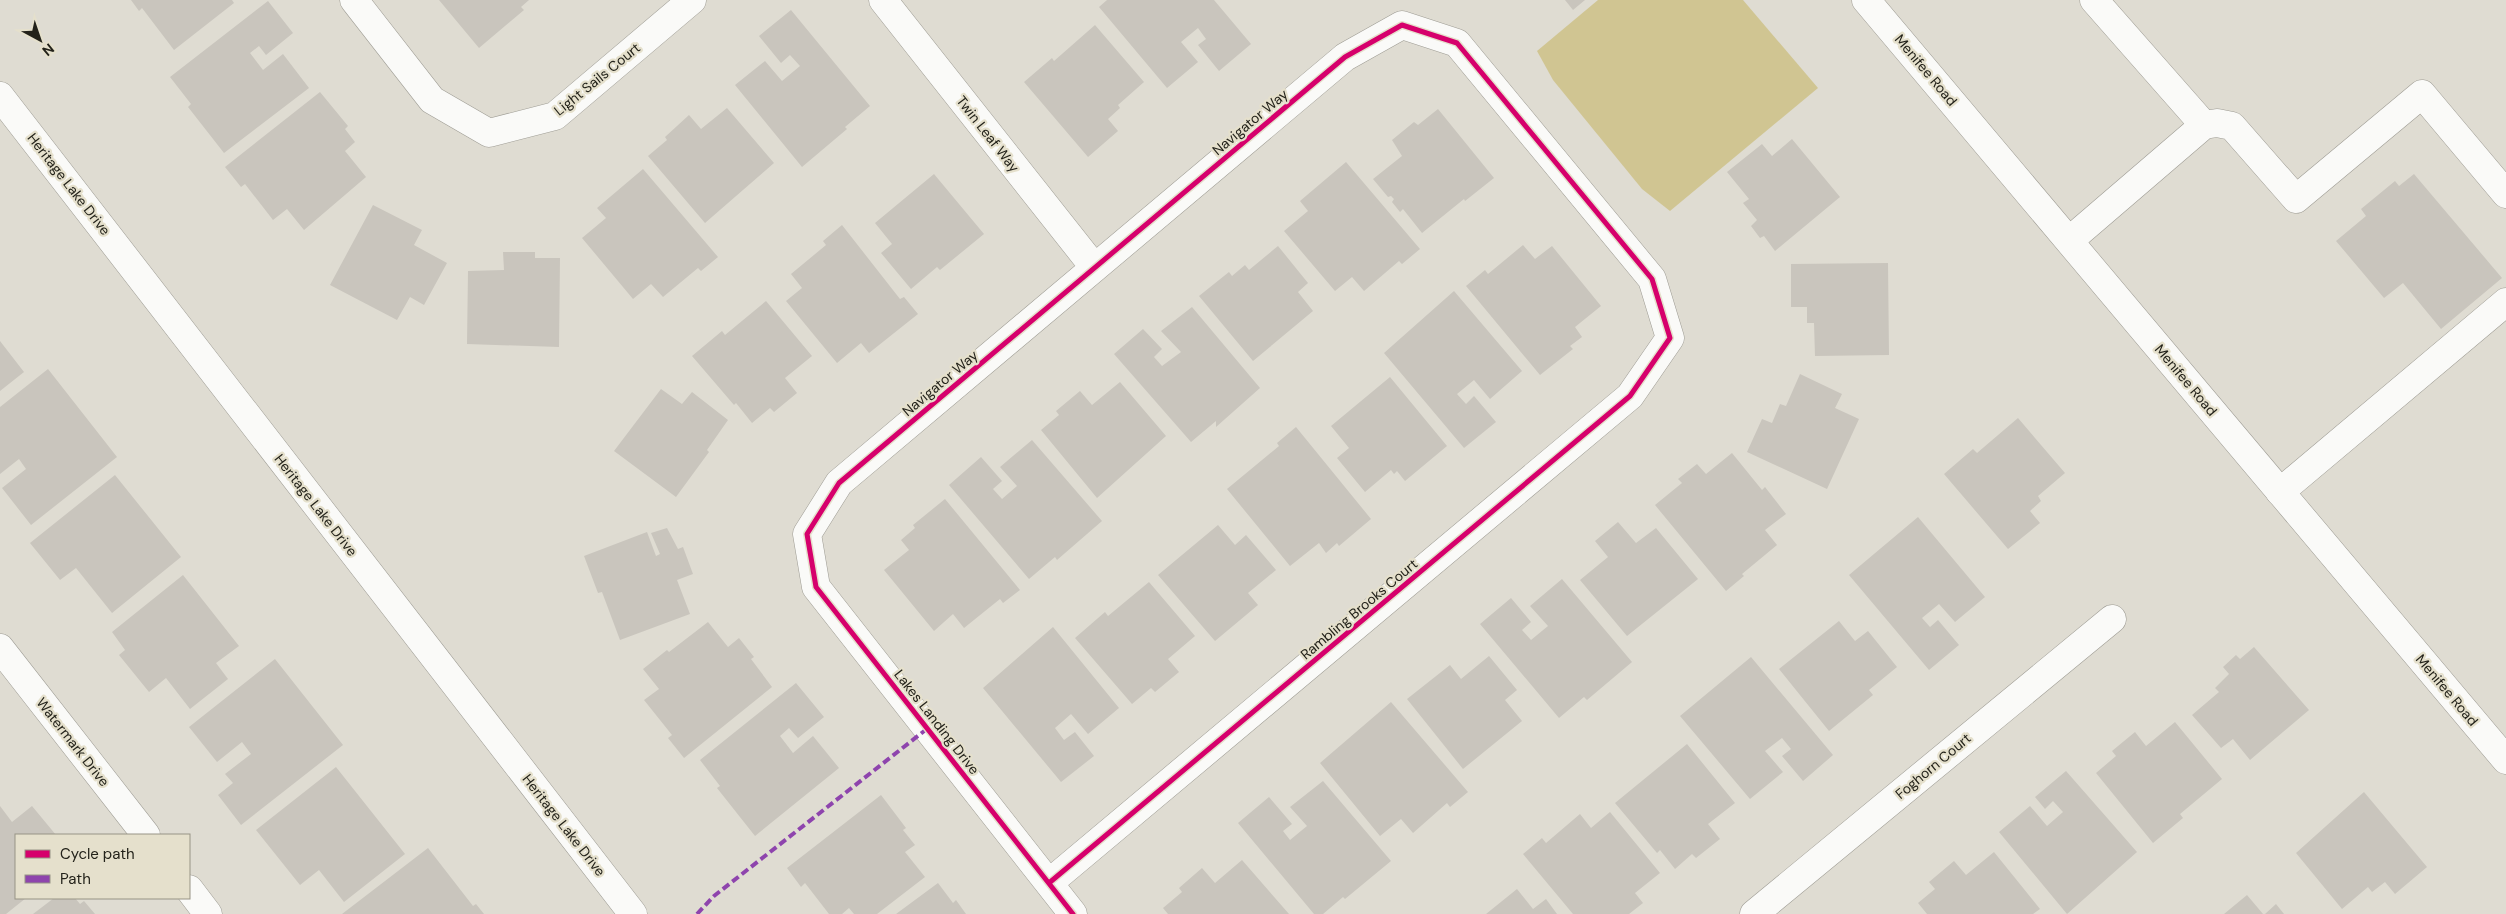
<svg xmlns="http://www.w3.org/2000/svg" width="2506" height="914" font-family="'DM Sans',sans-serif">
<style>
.green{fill:#d0c592}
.building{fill:#c9c5bd}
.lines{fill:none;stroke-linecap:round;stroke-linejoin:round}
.minor-casing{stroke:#9e9c94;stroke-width:29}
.major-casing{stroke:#9e9c94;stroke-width:29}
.minor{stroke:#fafaf8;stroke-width:28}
.major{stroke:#fafaf8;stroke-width:28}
.quiet{stroke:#8e44ad;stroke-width:4;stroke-dasharray:8 4;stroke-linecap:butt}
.cycleway-casing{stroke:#e5e0cc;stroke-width:8}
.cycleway{stroke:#d6006c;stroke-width:5}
.labels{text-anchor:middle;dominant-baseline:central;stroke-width:4.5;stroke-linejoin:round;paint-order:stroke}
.street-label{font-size:14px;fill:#23221a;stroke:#e5e0cc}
</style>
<rect width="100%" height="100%" fill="#dfdcd2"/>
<path class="green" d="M1598,0H1743L1818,88L1670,211L1642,189L1553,80L1537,51Z"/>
<path class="building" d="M131,0H232L234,3L174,50L142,8L139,11Z
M439,0H529L521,7L524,10L479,48Z
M1107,0H1214L1251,44L1219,71L1198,45L1206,39L1198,28L1181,42L1198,62L1167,88L1099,7Z
M1565,0H1585L1573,10Z
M268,1L293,33L266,55L259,46L250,53L263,70L283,54L309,88L224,153L188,107L191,104L170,77Z
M791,10L870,106L845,127L847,129L802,167L735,85L765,61L782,81L800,66L790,55L781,63L759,36Z
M1095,25L1144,82L1118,105L1120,108L1108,119L1118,131L1088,157L1024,82L1052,58L1054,61Z
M320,92L348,126L345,129L355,142L345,151L366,177L304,230L287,209L273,220L245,184L241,187L225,167Z
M727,108L774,163L705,223L648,156L667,140L665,137L689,115L701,129Z
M1438,109L1494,178L1465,201L1464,199L1422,233L1403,209L1400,212L1392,202L1394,199L1391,196L1388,197L1373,179L1402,156L1392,140L1414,122L1418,125Z
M1792,139L1840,197L1775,251L1764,236L1760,238L1751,226L1757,220L1743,203L1749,199L1727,172L1762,144L1772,156Z
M1346,162L1420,249L1402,264L1399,261L1364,291L1352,277L1335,291L1284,231L1308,211L1300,201Z
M643,169L718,257L701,271L698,268L663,297L651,284L633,299L582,238L606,218L597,208Z
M934,174L984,234L940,270L937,267L911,289L881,253L892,244L875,223Z
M2414,174L2502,278L2441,329L2403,283L2384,298L2336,241L2366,216L2361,209L2395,181L2399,186Z
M373,205L422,230L414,245L447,263L424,305L410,297L397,320L330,285Z
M842,225L900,299L904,297L918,314L869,353L861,343L837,363L786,301L802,288L791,274L826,245L823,241Z
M1523,245L1535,259L1552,246L1601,306L1575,327L1582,337L1570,346L1573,349L1540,375L1466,286L1485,270L1488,274Z
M1278,246L1308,283L1298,292L1313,311L1253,361L1199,296L1229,272L1232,276L1245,265L1249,270Z
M503,252H535V258H560L559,347L467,344L468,271L504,270Z
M1888,263L1889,355L1815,356L1814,323H1807V307H1791V264Z
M1454,291L1522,371L1490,399L1474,380L1457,394L1466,404L1474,396L1496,422L1464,448L1384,353Z
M766,301L812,356L785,378L797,393L774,412L770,408L752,423L736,403L734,405L692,356L722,331L725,335Z
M1192,307L1260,388L1216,427V421L1191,442L1114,354L1143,329L1162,349L1154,357L1162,366L1181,352L1161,331Z
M0,341L24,372L0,391Z
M48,369L117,457L31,525L2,488L26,469L19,459L0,474V407Z
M1800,374L1842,394L1835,408L1859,419L1827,489L1747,452L1762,419L1772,423L1780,404L1786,406Z
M1390,377L1447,446L1405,481L1397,471L1394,474L1391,470L1365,492L1337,458L1349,448L1331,426Z
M1120,382L1166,436L1097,498L1041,430L1059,415L1056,411L1080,391L1092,405Z
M661,389L682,404L692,392L728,420L707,450L709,452L676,497L614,451Z
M2018,418L2065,473L2038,496L2041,501L2030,511L2040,523L2008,549L1944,474L1973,449L1977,453Z
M1296,427L1371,519L1339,546L1337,543L1326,553L1319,543L1290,566L1227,489L1279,446L1277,443Z
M1032,440L1102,521L1057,560L1055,557L1029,579L949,485L981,457L1002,481L993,489L1002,499L1017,486L1000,467Z
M1732,453L1762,490L1765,487L1786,514L1765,530L1777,545L1742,574L1744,576L1726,591L1655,505L1682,483L1678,479L1697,464L1706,474Z
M115,475L181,557L112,613L76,568L60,580L30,543Z
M945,499L1020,590L1003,603L1000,599L964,628L953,614L934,631L884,570L909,550L901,540L915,528L913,525Z
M1918,517L1985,597L1955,622L1939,604L1922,618L1930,627L1938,620L1959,645L1929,670L1849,575Z
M1618,522L1636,543L1656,528L1698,579L1627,636L1580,580L1608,557L1595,541Z
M1218,525L1235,545L1246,535L1276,570L1248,593L1258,605L1215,641L1158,575Z
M667,528L678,549L683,547L693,574L677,580L690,614L620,640L602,592L598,593L584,556L647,532L656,556L660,554L651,533Z
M183,575L239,646L216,663L228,679L190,709L166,678L149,692L119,655L125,650L112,632Z
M1562,579L1632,662L1587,700L1584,697L1559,718L1480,624L1511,598L1531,622L1522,630L1531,640L1548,626L1530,606Z
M1149,582L1195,636L1168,659L1179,672L1155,692L1151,688L1132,704L1075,638L1105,612L1108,616Z
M1839,621L1855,641L1868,631L1897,667L1869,690L1873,695L1829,731L1779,669Z
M708,622L728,647L739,638L754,657L751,659L772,687L684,758L668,738L672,735L644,700L659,689L643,669L667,650L669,652Z
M1053,627L1119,708L1088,734L1071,714L1055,728L1064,740L1075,732L1094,756L1061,782L983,688Z
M2254,647L2309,710L2250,760L2233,739L2221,748L2192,715L2219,692L2215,688L2229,674L2223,667L2236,655L2240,659Z
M1489,656L1517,690L1505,700L1522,721L1463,769L1407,699L1450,665L1461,679Z
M1751,657L1833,755L1803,781L1782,756L1791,749L1782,738L1765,751L1783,772L1750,799L1680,716Z
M275,659L343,745L241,825L218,795L233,783L225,774L251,754L242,742L217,762L189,727Z
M796,683L824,717L798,738L789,728L780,736L793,753L813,736L839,768L755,836L717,788L720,786L700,760Z
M1391,702L1468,792L1450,807L1447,803L1413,833L1401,819L1380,836L1320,763Z
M2175,722L2222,779L2180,814L2183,818L2153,843L2096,773L2116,756L2112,751L2135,732L2146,746Z
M1687,744L1735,803L1708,824L1720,839L1696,858L1692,854L1675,869L1660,850L1657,853L1615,803Z
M336,767L405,854L344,902L319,870L300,885L256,830Z
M2066,771L2137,852L2067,914L1999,832L2030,806L2047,826L2063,812L2053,801L2045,809L2035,797Z
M1323,781L1391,861L1345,899L1343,897L1323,914H1314L1238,823L1269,797L1292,824L1283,831L1290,840L1307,826L1290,807Z
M2364,792L2427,867L2395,894L2385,882L2372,892L2368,887L2342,909L2296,853Z
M881,795L906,828L903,830L915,845L905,852L925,877L877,914H854L849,908L842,914H829L805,883L801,887L787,868Z
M0,806L12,822L32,806L56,835H16V898H26L6,914H0Z
M1610,812L1660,873L1635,893L1643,903L1629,914H1573L1523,854L1542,838L1546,843L1580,814L1591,828Z
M428,848L473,906L476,904L484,914H342Z
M1994,852L2040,909L2033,914H1927L1918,903L1935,889L1929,882L1954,861L1966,875Z
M1242,860L1289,914H1168L1163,908L1182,892L1179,888L1202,868L1215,883Z
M938,883L953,903L956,900L966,914H896Z
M1517,889L1533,909L1546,899L1557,914H1486Z
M2247,895L2263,914H2224Z
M54,898H75L80,904L84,901L95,914H33Z
M2276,904L2284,914H2265Z"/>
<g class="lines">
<g class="minor-casing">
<path id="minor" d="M354,0L432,100L489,133L555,116L692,0
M883,0L1094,267
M2094,0L2204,125
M0,96L633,914
M2070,240L2204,125L2217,123L2232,126L2296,199L2422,94L2506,194
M2280,492L2506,302
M0,648L146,835
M1049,883L1630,396L1670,338L1652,279L1457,43L1402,25L1345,57L839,483L807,534L816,587L1073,914
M189,889L208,914
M1754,914L2112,619"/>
</g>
<g class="major-casing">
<path id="major" d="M1866,0L2506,760"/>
</g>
<use href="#minor" class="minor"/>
<use href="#major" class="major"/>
<path class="quiet" d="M697,914L714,896L928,728"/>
<g class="cycleway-casing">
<path id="cycleway" d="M1049,883L1630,396L1670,338L1652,279L1457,43L1402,25L1345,57L839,483L807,534L816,587L1073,914"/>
</g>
<use href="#cycleway" class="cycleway"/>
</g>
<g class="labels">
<g class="street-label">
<text transform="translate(1926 70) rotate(50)">Menifee Road</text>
<text transform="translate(597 79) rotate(-39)">Light Sails Court</text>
<text transform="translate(1250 122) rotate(-40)">Navigator Way</text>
<text transform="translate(988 134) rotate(52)">Twin Leaf Way</text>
<text transform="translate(69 184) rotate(52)">Heritage Lake Drive</text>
<text transform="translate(2186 380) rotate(50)">Menifee Road</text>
<text transform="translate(940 383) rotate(-40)">Navigator Way</text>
<text transform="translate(316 505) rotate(52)">Heritage Lake Drive</text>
<text transform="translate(1359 609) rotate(-40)">Rambling Brooks Court</text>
<text transform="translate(2447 690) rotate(50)">Menifee Road</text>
<text transform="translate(937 722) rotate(52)">Lakes Landing Drive</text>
<text transform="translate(73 742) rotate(52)">Watermark Drive</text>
<text transform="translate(1933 766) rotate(-40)">Foghorn Court</text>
<text transform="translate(564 825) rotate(52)">Heritage Lake Drive</text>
</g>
</g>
<rect x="15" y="834" width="175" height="65" fill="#e5e0cc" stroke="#979485"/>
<rect x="25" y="850" width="25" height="8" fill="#d6006c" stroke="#979485"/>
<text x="60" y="859" font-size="15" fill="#23221a">Cycle path</text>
<rect x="25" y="875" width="25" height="8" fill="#8e44ad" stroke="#979485"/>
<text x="60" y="884" font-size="15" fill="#23221a">Path</text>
<g transform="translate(40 40) rotate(140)" stroke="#e5e0cc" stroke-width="4" paint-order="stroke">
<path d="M0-4L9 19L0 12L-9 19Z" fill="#23221a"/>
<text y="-8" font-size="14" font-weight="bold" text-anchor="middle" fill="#23221a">N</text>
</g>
</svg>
